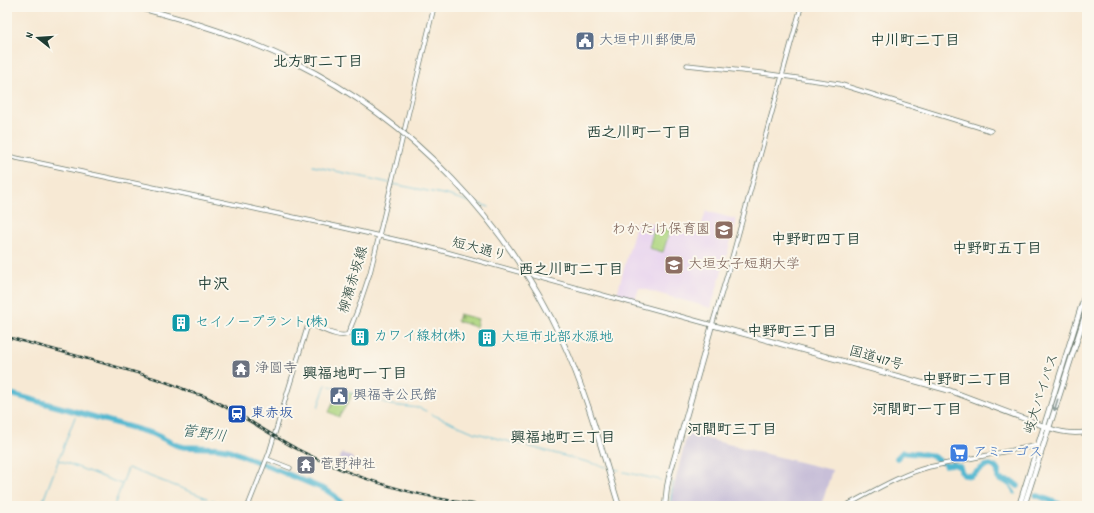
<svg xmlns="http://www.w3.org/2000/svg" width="1094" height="513" font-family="Dekko,'Klee One',sans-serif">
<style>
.built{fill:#e7d2ef}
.industrial{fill:#c8bfd8}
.cemetery{fill:url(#cemetery-stones);stroke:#66895a}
.green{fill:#add57f;stroke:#66895a}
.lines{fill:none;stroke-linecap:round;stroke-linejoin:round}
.stream{stroke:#52b7d0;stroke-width:1}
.canal{stroke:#52b7d0;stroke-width:3}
.river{stroke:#52b7d0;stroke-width:5.5}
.secondary-casing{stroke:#6b796c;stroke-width:5}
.primary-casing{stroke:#6b796c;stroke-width:5.5}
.highway-casing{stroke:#6b796c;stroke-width:6}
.secondary{stroke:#fff;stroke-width:3.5}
.primary{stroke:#fff;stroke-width:4}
.highway{stroke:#fff;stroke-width:4.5}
.rail-casing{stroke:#1f3d34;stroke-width:2.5}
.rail{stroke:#fbf7ec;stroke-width:1;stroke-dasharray:3;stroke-linecap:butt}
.highway-bridge-casing{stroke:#6b796c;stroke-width:6;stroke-linecap:butt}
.highway-bridge{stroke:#fff;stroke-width:4.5}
.oneway{stroke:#8f9e9a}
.labels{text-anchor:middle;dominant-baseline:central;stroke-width:4;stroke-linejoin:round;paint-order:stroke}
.service-label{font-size:14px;fill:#4e5e75;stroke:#fbf7ec;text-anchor:start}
.education-label{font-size:14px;fill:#785e54;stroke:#fbf7ec;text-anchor:end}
.street-label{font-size:14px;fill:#1f3d34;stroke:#fbf7ec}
.culture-label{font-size:14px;fill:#0d838f;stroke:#fbf7ec;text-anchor:start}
.worship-label{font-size:14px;fill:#5b616d;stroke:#fbf7ec;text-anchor:start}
.transit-label{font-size:14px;fill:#164399;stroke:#fbf7ec;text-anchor:start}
.shop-label{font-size:14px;fill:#366cbe;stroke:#fbf7ec;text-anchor:start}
.neighbourhood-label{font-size:15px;font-weight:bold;fill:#1f3d34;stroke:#fbf7ec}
.water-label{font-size:15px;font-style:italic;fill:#2c5c5b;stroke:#fbf7ec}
.quarter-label{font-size:16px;font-weight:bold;fill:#1f3d34;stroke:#fbf7ec}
</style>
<defs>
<pattern id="cemetery-stones" width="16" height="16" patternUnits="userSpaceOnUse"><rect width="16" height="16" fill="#add57f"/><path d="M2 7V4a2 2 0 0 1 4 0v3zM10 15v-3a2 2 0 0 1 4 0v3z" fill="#8cae69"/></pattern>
</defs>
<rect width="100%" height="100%" fill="#fbf7ec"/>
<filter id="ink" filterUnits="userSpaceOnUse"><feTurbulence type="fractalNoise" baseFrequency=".025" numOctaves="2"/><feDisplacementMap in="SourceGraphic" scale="8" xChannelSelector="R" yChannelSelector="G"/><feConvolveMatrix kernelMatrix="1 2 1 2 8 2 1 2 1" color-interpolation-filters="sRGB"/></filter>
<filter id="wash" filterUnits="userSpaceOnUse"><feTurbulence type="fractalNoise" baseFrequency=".012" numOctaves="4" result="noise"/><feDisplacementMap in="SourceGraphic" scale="16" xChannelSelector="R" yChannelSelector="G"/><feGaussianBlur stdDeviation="0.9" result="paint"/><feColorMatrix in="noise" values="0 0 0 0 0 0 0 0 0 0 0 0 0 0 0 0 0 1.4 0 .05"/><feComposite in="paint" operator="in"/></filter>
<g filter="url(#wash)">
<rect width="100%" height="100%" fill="#f7e9d4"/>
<path class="built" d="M706,211L735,219L736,223L711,308L639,288L635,300L617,294L637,221L639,220L686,233L687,231L699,234Z"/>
<path class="industrial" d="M687,434L832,470L824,497L820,506H671L673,490Z
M342,453L353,458L351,465L339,460Z"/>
<path class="cemetery" d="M459,314L478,319L476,327L457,321Z"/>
<path class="green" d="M655,225L670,230L663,252L649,248Z
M339,388L353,394L339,417L329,412L334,401Z"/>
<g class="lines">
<path class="stream" d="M313,166L390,183
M393,184L447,195L470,202
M477,203L489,207
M330,386L369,399
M374,400H375
M380,401L391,405L419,408L426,411
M318,407L326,384L327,385
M431,414L473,432L522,445
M527,446L606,467
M59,460L121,484
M609,468L619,470
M624,472L661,480
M212,500L228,506
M41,506L75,417
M114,506L128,468L207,498
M670,506L673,482"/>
<path class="canal" d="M1003,481L1010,486L1015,493"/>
<path class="river" d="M7,393L70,410L154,434L176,445L184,447L218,448L229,450L326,490L335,496L344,506
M897,458L903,452C918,456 929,450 941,462
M945,465L953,464L960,467L961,471L964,475L971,476L985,466L990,465L995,467L998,471V478L1000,480L1013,482L1018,486
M1036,495L1065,506"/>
</g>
</g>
<g filter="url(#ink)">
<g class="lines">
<g class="secondary-casing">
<path id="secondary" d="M687,65L762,73L839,84L991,131
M7,156L340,227L428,247L712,325L728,272L801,7
M267,459L290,468
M248,506L269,453L307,328L309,326H314C322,329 340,339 348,334L358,309L370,273L434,7
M845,506C872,492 899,475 929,467L1038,445"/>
</g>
<g class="primary-casing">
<path id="primary" d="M1049,428C1062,433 1074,434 1087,432"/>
</g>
<g class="highway-casing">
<path id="highway" d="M665,506L667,487L669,477L712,325L951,391L1049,428
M1019,506L1087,288
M1024,506L1087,309"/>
</g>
<use href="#secondary" class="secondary"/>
<use href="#primary" class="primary"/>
<use href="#highway" class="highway"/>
<g class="rail-casing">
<path id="rail" d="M7,337C52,349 97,361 141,374C153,378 165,381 176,386C182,388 187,391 193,393C197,394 201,395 204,396C237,411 265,432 297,449C356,480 421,498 487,506"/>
</g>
<use href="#rail" class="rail"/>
<g class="highway-bridge-casing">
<path id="highway-bridge" d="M137,7C190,21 244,37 294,62C413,121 507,221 563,342C587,394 602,451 619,506"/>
</g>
<use href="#highway-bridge" class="highway-bridge"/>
</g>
<defs><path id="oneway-shaft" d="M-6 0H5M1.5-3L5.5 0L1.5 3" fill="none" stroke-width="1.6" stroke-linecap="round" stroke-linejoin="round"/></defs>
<use class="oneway" href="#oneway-shaft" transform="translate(1056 405) rotate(107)"/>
</g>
<defs>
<g id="civic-square" transform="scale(1)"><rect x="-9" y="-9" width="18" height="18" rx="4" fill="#5c6f8a" stroke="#fbf7ec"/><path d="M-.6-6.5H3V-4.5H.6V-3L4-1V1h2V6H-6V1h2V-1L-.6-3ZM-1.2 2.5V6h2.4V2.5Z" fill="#fff"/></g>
<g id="school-square" transform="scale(1)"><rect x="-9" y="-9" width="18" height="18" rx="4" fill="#8d6e63" stroke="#fbf7ec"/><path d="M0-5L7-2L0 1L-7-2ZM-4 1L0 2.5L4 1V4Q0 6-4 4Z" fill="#fff"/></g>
<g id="university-square" transform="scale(1)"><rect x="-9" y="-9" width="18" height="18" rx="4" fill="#8d6e63" stroke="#fbf7ec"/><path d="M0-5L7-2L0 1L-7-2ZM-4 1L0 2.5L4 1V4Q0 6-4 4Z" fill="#fff"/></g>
<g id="building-square" transform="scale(1)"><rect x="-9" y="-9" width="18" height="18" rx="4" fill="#0f9aa8" stroke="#fbf7ec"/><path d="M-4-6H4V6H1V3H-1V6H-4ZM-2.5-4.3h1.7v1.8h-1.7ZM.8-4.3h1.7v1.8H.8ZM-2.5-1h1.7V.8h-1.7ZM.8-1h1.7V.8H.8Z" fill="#fff"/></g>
<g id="temple-square" transform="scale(1)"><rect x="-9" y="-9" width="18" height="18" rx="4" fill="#6b7280" stroke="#fbf7ec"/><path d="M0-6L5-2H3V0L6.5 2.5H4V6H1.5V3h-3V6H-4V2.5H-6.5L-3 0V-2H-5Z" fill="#fff"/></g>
<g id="station-square" transform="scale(1)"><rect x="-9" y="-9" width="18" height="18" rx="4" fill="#1a4fb4" stroke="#fbf7ec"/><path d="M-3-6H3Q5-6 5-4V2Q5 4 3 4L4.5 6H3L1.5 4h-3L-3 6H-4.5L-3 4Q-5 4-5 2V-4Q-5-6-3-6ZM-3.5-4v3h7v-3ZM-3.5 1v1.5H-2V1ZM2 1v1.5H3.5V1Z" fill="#fff"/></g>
<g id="supermarket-square" transform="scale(1)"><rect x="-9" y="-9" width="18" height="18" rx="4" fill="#3f7fe0" stroke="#fbf7ec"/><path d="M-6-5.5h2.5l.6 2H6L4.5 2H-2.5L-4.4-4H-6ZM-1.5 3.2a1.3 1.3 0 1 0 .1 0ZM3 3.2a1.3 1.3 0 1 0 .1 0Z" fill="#fff"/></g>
</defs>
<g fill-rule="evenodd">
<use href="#civic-square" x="585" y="41"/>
<use href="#school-square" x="724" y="230"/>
<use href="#university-square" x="674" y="265"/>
<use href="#building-square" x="181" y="323"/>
<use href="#building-square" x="360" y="337"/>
<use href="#building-square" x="487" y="338"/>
<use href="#temple-square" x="241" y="369"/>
<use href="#civic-square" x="339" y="396"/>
<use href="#station-square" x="237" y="414"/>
<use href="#supermarket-square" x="959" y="453"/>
<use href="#temple-square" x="306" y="465"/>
</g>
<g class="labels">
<g class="service-label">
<text x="599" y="41">大垣中川郵便局</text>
<text x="353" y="396">興福寺公民館</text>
</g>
<g class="education-label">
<text x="710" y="230">わかたけ保育園</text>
<text x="688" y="265" text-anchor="start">大垣女子短期大学</text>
</g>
<g class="street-label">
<text transform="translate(479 250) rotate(15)">短大通り</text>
<text transform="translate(354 280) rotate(-73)">柳瀬赤坂線</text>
<text transform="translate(876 359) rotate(16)">国道417号</text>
<text transform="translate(1042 394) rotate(-72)">岐大バイパス</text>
</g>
<g class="culture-label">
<text x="195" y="323">セイノープラント(株)</text>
<text x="374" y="337">カワイ線材(株)</text>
<text x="501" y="338">大垣市北部水源地</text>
</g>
<g class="worship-label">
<text x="255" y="369">浄圓寺</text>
<text x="320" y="465">菅野神社</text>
</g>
<g class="transit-label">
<text x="251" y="414">東赤坂</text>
</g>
<g class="shop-label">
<text x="973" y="453">アミーゴス</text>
</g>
<g class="neighbourhood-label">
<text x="915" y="42">中川町二丁目</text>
<text x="318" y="63">北方町二丁目</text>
<text x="639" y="134">西之川町一丁目</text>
<text x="816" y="241">中野町四丁目</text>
<text x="997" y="250">中野町五丁目</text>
<text x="571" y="271">西之川町二丁目</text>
<text x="792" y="333">中野町三丁目</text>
<text x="355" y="375">興福地町一丁目</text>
<text x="967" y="381">中野町二丁目</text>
<text x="917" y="411">河間町一丁目</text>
<text x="732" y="431">河間町三丁目</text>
<text x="563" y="439">興福地町三丁目</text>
</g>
<g class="water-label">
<text transform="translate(204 435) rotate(8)">菅野川</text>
</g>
<g class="quarter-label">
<text x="213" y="285">中沢</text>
</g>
</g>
<rect width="1094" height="513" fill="none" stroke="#fbf7ec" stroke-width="24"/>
<g transform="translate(38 38) rotate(287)" stroke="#fbf7ec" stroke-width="3" paint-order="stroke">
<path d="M0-3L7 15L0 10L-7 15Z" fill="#1f3d34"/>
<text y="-6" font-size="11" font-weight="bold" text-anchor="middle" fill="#1f3d34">N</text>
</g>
</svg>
